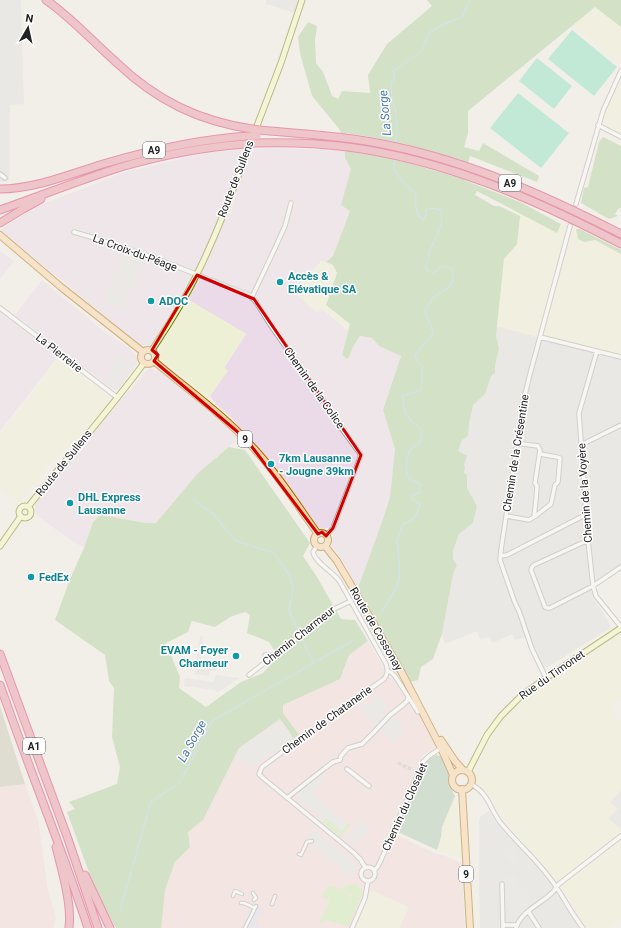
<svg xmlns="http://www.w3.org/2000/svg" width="621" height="928" font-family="Roboto,sans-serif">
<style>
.residential{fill:#e0dfdf}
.commercial{fill:#f2dad9}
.industrial{fill:#ebdbe8}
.construction{fill:#c7c7b4}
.farmland{fill:#eef0d5}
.grass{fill:#cdebb0}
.forest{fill:#add19e;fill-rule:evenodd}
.cemetery{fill:#aacbaf}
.pitch{fill:#88e0be}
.parking{fill:#e2e2e2}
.plaza{fill:#dddde8}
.pier{fill:#fff}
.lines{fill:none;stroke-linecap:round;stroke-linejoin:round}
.stream{stroke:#aad3df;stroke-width:1.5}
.minor-tunnel{stroke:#c8c6c1;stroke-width:3.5;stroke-dasharray:3.5 2;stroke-linecap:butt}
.pedestrian-casing{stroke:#a9a9a9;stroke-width:4.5}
.minor-casing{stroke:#a9a9a9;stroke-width:5.5}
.secondary-casing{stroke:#707d05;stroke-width:7}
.primary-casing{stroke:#a06b00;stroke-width:8}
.motorway-casing{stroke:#dc2a67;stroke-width:9}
.pedestrian{stroke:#fff;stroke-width:2.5}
.minor{stroke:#fff;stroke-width:3.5}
.secondary{stroke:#f7fabf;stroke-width:5}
.primary{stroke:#fcd6a4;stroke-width:6}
.motorway{stroke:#e892a2;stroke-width:7}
.motorway-bridge-casing{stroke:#dc2a67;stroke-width:9;stroke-linecap:butt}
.motorway-bridge{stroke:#e892a2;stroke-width:7}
.marked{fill:none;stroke:#d40000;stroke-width:3;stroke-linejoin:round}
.culture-dot{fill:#0f9aa8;stroke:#fff;stroke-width:1.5}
.labels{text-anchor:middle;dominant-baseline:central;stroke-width:3;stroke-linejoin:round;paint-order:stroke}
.shield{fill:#fff;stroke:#646464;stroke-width:1}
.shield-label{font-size:10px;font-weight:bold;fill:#222}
.street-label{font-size:11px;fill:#222;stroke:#fff}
.culture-label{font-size:11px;font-weight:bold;fill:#0d838f;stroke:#fff;text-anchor:start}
.water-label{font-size:12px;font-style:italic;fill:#4a7aab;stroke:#fff}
</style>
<rect width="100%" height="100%" fill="#f2efe9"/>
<path class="residential" d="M0,0H21L22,40L24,104L10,105V167L9,181L0,182Z
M266,0H299L295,13L266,4Z
M496,326L538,337L543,335L621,355V564L598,581L588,584L594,599L612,627L546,668H543L530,636L515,640L512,634L492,643L489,637L480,639L477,631L445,644L442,634L453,574L457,565L453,559V552L459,534L473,523L477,506L467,488V475L464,473V464L458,451L462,440L468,436L469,424L473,405L485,394L491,376L495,372V365L499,349L496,335Z
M621,790V830L608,818L618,809L609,802Z
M489,811L494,820L510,839L519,845L547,879L579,928H480L479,886V821L481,816Z"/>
<path class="commercial" d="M368,641L390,678L395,679L416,713L421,714L436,743L435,748L424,755L420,761L390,832L437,854L443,855L461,863L462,864L465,928H161L163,911L165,890L175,862L190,847L188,832L203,820L239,748L280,719L289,731L293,739L299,736L283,713V705L340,679L349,655Z
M25,784L38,820L48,891L56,917L53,928H0V787Z"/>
<path class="industrial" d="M277,148L345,151V158L351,169L342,205L350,211L333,256L326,262L321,261L317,313L322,308L348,331L342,355L348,359L353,347L359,336L372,338L379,346L401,355L383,409L395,449L390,497L383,519L358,588L349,573L345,564L332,546V540L334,535L329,528L321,529L318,527L270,461L230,416L216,404L210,396L227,371L224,368L246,334L187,299L197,283L225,216L231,213L237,191V187L251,149Z
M245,150L210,240L199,264L154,341L150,345L145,346L139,344L0,230L19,217L40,205L125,172L188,157L216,152Z
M0,251L14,261L0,279Z
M42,280L105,332L126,346L135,354L137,359L136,365L119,389L116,390L111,388L15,315Z
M0,311L58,357L0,431Z
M149,369H152L157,371L158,370L211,412L231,428L239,437L229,447L198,473L156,523H146L100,515L93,522L84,548L65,536L39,517L35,511V505L37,500L69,461L77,455L85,445V442L129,390L130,391L145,372Z"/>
<path class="construction" d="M0,706L25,784L0,787Z"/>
<path class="farmland" d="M595,7L621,27V65L573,25Z
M621,78V134L614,130L604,117Z
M522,214L557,232L561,224L576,229L578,239L595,240L621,254V355L543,335L538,337L496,326L504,259L517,244L520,216Z
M321,261L326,262L333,265L337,273L326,305L350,324L348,331L322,309L317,313L292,291Z
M187,299L246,334L224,367L228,371L210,396L207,397L161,359L160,348Z
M59,358L107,394L109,398V403L76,441L53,460L20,503L0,488V435Z
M619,632L621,634V699L611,705L617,722L621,721V790L610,802L618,809L608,818L621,830V917L609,928H587L578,915L557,881L508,825L477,782L476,777L489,737L504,717L524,695Z
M455,796L459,816L462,859L443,851L437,850L441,837L442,827Z
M371,890L409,907L399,928H356Z"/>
<path class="grass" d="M326,818L342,831L348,823L351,825L340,837L322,822Z
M356,883L362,892L360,901L358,900V904L351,921L350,920L351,917L349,921L351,923L350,925L347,926L326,920L319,923L329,903V900L328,899V897L327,900L322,897C323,895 324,890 326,888C332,883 346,893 351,896L349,900L350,901L352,896H354L340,888L345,887Z"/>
<path class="forest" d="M427,0H621V27L595,7L468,111V133L464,147L479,151L483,143L539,176L537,182L470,156L464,180L520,202L561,224L557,233L477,191L475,195L494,206H499L520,216L517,244L504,259L496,335L499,349L495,365V373L491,376L485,394L473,405L469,424L468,436L462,440L458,451L467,456L464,464L465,467L464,473L467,475V488L477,506L473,523L459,534L453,551V559L457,565L453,574L442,634L433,659L421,667L418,680L411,682L358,588L383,519L390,497L395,449L383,410L401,356L379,346L372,338L360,336L353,347L348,359L342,355L350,324L326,305L337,273L333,265L326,262L333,256L350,211L341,205L351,169L345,158V151L340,130L312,96L300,53L298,37L308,22L317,26L315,40L316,63L323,72L332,96L338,99L342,91L370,93L368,75L387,44L432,6Z
M603,137L621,146V208H619L615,214L618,216L609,219L581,203L584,188L588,187L599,142Z
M576,229H580L621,250V254L595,240L584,242L578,239Z
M229,447L245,450L310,543L303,556L317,577L341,619L355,620L368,641L349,655L340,679L283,705V713L299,735L293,739L289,731L280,719L239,748L203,820L188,832L190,847L175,862L165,890L163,911L161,928H116L95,889L67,812L75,809L69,802L117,784L120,767L112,737L114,688L109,681L105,655L55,620L70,579L84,548L93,522L100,515L146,523H156L198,473ZM245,612L250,615L247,633L269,642L278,656L263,673L241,682L206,707L179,688L180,677L166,643L188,632L192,621L215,627L230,617Z"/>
<path class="cemetery" d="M436,755L441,756L443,758L449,773L448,782L455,796L442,827L441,837L437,850L398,832L396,830L424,764L431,758Z"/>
<path class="pitch" d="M572,30L617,67L594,96L548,59Z
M537,58L572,86L554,109L519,81Z
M518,93L569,133L541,168L490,128Z"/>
<path class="parking" d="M125,251L146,258L126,299L120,309L104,300Z
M120,356L132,365L114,390L104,382L113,370L111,368Z
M200,636L203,637L201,660L217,663L216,671H210L209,676L195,674Z
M215,675L240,678L217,693L215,690L184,686L185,678L214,682Z
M377,692L388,707L383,711L388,719L391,721L395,718L401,721L400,728L404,733L394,742L374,725L360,706L365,702L368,706L378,699L374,694Z
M280,721L288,731L292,740L254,766L244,762L239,763V759H236L239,749Z
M321,773L326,776L312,794L348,823L342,831L326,818L322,822L317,817L319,814L318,812L314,809L312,812L297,800L299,797L298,793L301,789Z
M361,821L370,828L357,844L349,842L346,840Z
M311,830L314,831H315L354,862L357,865L355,871L349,873L345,871L344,874L340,871V865L336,862L332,860L311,843L310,839L307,837Z
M510,845H512L517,850L520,857V859L513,865L511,862L509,864L502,852Z
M517,876V886H524L525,888V891H528L529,905H526V908L522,912H519V915H515L516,919H508L506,877Z"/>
<path class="plaza" d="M252,903L264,910V914L256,917L259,928H241Z"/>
<path class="pier" d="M345,133L365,136L405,144L461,160L458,168L450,166L464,170L461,178L408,163L382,157L348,151L349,142H344Z"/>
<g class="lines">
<path class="stream" d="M395,145L397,132L396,112L392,98L391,83L395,78L393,71L421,52L429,33L444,24L462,17L470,0
M194,500L214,515L236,541L274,553L290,576L293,589L289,610L300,635L314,663
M381,613L395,590L399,579V561L397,541L403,524C414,522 418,514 420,504L412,499L411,496L420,492V484C417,481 412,482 409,478C405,473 406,456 410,451C412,447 416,446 419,443C422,439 422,435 422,430C408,419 403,414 403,396L421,390L422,381V365L417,361L415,355L424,344L431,338L433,331L425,312C427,307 429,303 433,298C445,287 455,290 453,269C444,264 440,267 433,273L428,271L426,266C427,261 429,256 430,250C435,238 446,223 440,210L433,208L426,210V215L423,220C415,214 415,203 416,194L404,183L394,170V157
M120,911L151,802L180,782L212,721L352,641"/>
<path class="minor-tunnel" d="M398,763L413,770"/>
<g class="pedestrian-casing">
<path id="pedestrian" d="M299,854L301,855L307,842L312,841
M253,893L256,898L254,900
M233,896L235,891L242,894
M241,903H244L255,908
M272,904L275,896
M245,928L256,906"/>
</g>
<g class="minor-casing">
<path id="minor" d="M598,125L621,137
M0,174L5,178
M576,204L603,111L621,71
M74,232L98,239L160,260L249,295L256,302L271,326L318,393L339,425L361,455L333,528L326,536
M252,297L276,246L285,226L291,203
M0,308L118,398
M540,337L621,357
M597,351L579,413L588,540L593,586L596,596L621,627
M516,443L538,446L540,450L535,483L537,486L536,500L534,517
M581,445L621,425
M506,516L529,520L534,517L551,504L555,485L558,482L560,458L557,457L540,454
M589,542H584L534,565L532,567L531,570L545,607L547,608H550L593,586L621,567
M317,546L313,552C315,563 334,572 340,582L386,664C388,670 388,674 384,679L303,737L262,767L259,774L263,778L353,852L360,859L365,867
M501,556L507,555L587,514
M265,655L274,656
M388,671L392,673L395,676L418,712
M249,675L334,609L351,601
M546,678L532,649L519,611L515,603L500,560L501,550L523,403L530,374L536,352L570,226
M347,769L369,786
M471,784C489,794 489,807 500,822C515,841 534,857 549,877C562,893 570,912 583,928
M287,798L325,768L333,762L340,760L341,756L348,748L362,744L374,732L390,715L404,704L407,701L408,698
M361 874a7 7 0 1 1 14 0a7 7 0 1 1-14 0Z
M374,871L378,866L381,860L423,762L429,756L441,748
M502,884L503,928
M528,911L539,928
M503,925H517
M352,928L365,898L368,881
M516,928C521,911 541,904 553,892C555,890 556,887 559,884L621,836"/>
</g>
<g class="secondary-casing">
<path id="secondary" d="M255,131L281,63L302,0
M152,350C168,326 184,301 197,274C218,232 234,187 251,142
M19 512a6 6 0 1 1 12 0a6 6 0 1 1-12 0Z
M28,507C67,458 108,412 144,363
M0,546L21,516
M468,772L487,735L501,716L522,695L546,678L621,628"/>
</g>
<g class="primary-casing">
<path id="primary" d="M0,235L61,287L143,352
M141 357a7 7 0 1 1 14 0a7 7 0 1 1-14 0Z
M154,361C184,387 218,410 245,439C273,467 295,502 318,534
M314 540a7 7 0 1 1 14 0a7 7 0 1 1-14 0Z
M325,546L337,561L357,595L402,673L441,748L453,775
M441,740L455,761L463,770
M452 780a10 10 0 1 1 20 0a10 10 0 1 1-20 0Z
M462,789L470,928"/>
</g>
<g class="motorway-casing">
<path id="motorway" d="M46,0C72,18 93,42 117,63C156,100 198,121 252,129
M259,130C304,134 348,136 392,146C473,163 548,197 621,234
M254,143C286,142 317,143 348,147C445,160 535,199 621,244
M0,189C35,189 70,174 103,164C151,150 199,139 249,136
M0,210C40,196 80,180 121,167C162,155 203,147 246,144
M0,223L23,209L41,199
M0,654L68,839L98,928
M0,685C28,766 61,846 88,928
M56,847C62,871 72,904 69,928
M85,875L110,928"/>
</g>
<use href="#pedestrian" class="pedestrian"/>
<use href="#minor" class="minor"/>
<use href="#secondary" class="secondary"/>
<use href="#primary" class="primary"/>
<use href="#motorway" class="motorway"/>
<g class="motorway-bridge-casing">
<path id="motorway-bridge" d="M252,129L259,130
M249,136H257
M246,144L254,143"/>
</g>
<use href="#motorway-bridge" class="motorway-bridge"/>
</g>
<path d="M0 0H621V928H0ZM197,275L254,299L361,455L333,528L326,536L322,532L318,534L246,439L154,361L158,355L152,350Z" fill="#f2efe9" fill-opacity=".55" fill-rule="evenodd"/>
<path class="marked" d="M197,275L254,299L361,455L333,528L326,536L322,532L318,534L246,439L154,361L158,355L152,350Z"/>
<g class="culture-dot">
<circle cx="280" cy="282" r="4"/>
<circle cx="151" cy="301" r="4"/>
<circle cx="271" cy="464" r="4"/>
<circle cx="70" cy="503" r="4"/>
<circle cx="31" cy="577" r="4"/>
<circle cx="236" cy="656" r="4"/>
</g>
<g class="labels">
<g class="shield">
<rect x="143" y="142" width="22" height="16" rx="3"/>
<rect x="499" y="175" width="22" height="16" rx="3"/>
<rect x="238" y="431" width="14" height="16" rx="3"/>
<rect x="23" y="738" width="22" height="16" rx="3"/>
<rect x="459" y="866" width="14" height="16" rx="3"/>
</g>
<g class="shield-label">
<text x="154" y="150">A9</text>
<text x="510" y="183">A9</text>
<text x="245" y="439">9</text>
<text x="34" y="746">A1</text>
<text x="466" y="874">9</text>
</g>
<g class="street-label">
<text transform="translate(236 179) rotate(-69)">Route de Sullens</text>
<text transform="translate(135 253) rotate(20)">La Croix-du-Péage</text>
<text transform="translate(59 353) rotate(38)">La Pierreire</text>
<text transform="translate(314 388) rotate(55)">Chemin de la Colice</text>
<text transform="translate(516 453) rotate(-81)">Chemin de la Crésentine</text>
<text transform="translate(64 463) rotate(-51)">Route de Sullens</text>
<text transform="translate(585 493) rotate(-94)">Chemin de la Voyère</text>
<text transform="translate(376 629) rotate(60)">Route de Cossonay</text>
<text transform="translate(299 636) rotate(-38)">Chemin Charmeur</text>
<text transform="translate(552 675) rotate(-35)">Rue du Timonet</text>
<text transform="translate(327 720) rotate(-36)">Chemin de Chatanerie</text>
<text transform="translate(405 807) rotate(-66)">Chemin du Closalet</text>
</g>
<g class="culture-label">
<text x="288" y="276">Accès &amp;<tspan x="288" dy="13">Elévatique SA</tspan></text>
<text x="159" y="301">ADOC</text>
<text x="279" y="458">7km Lausanne<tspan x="279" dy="13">- Jougne 39km</tspan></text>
<text x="78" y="497">DHL Express<tspan x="78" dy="13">Lausanne</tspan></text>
<text x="39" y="577">FedEx</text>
<text x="228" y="650" text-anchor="end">EVAM - Foyer<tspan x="228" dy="13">Charmeur</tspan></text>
</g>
<g class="water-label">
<text transform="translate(385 113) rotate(-95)">La Sorge</text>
<text transform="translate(192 741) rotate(-61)">La Sorge</text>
</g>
</g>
<g transform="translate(28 28) rotate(9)" stroke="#ffffff" stroke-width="3" paint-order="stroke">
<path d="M0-3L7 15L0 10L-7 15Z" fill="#222222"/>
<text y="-6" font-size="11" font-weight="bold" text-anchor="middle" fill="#222222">N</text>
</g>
</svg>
